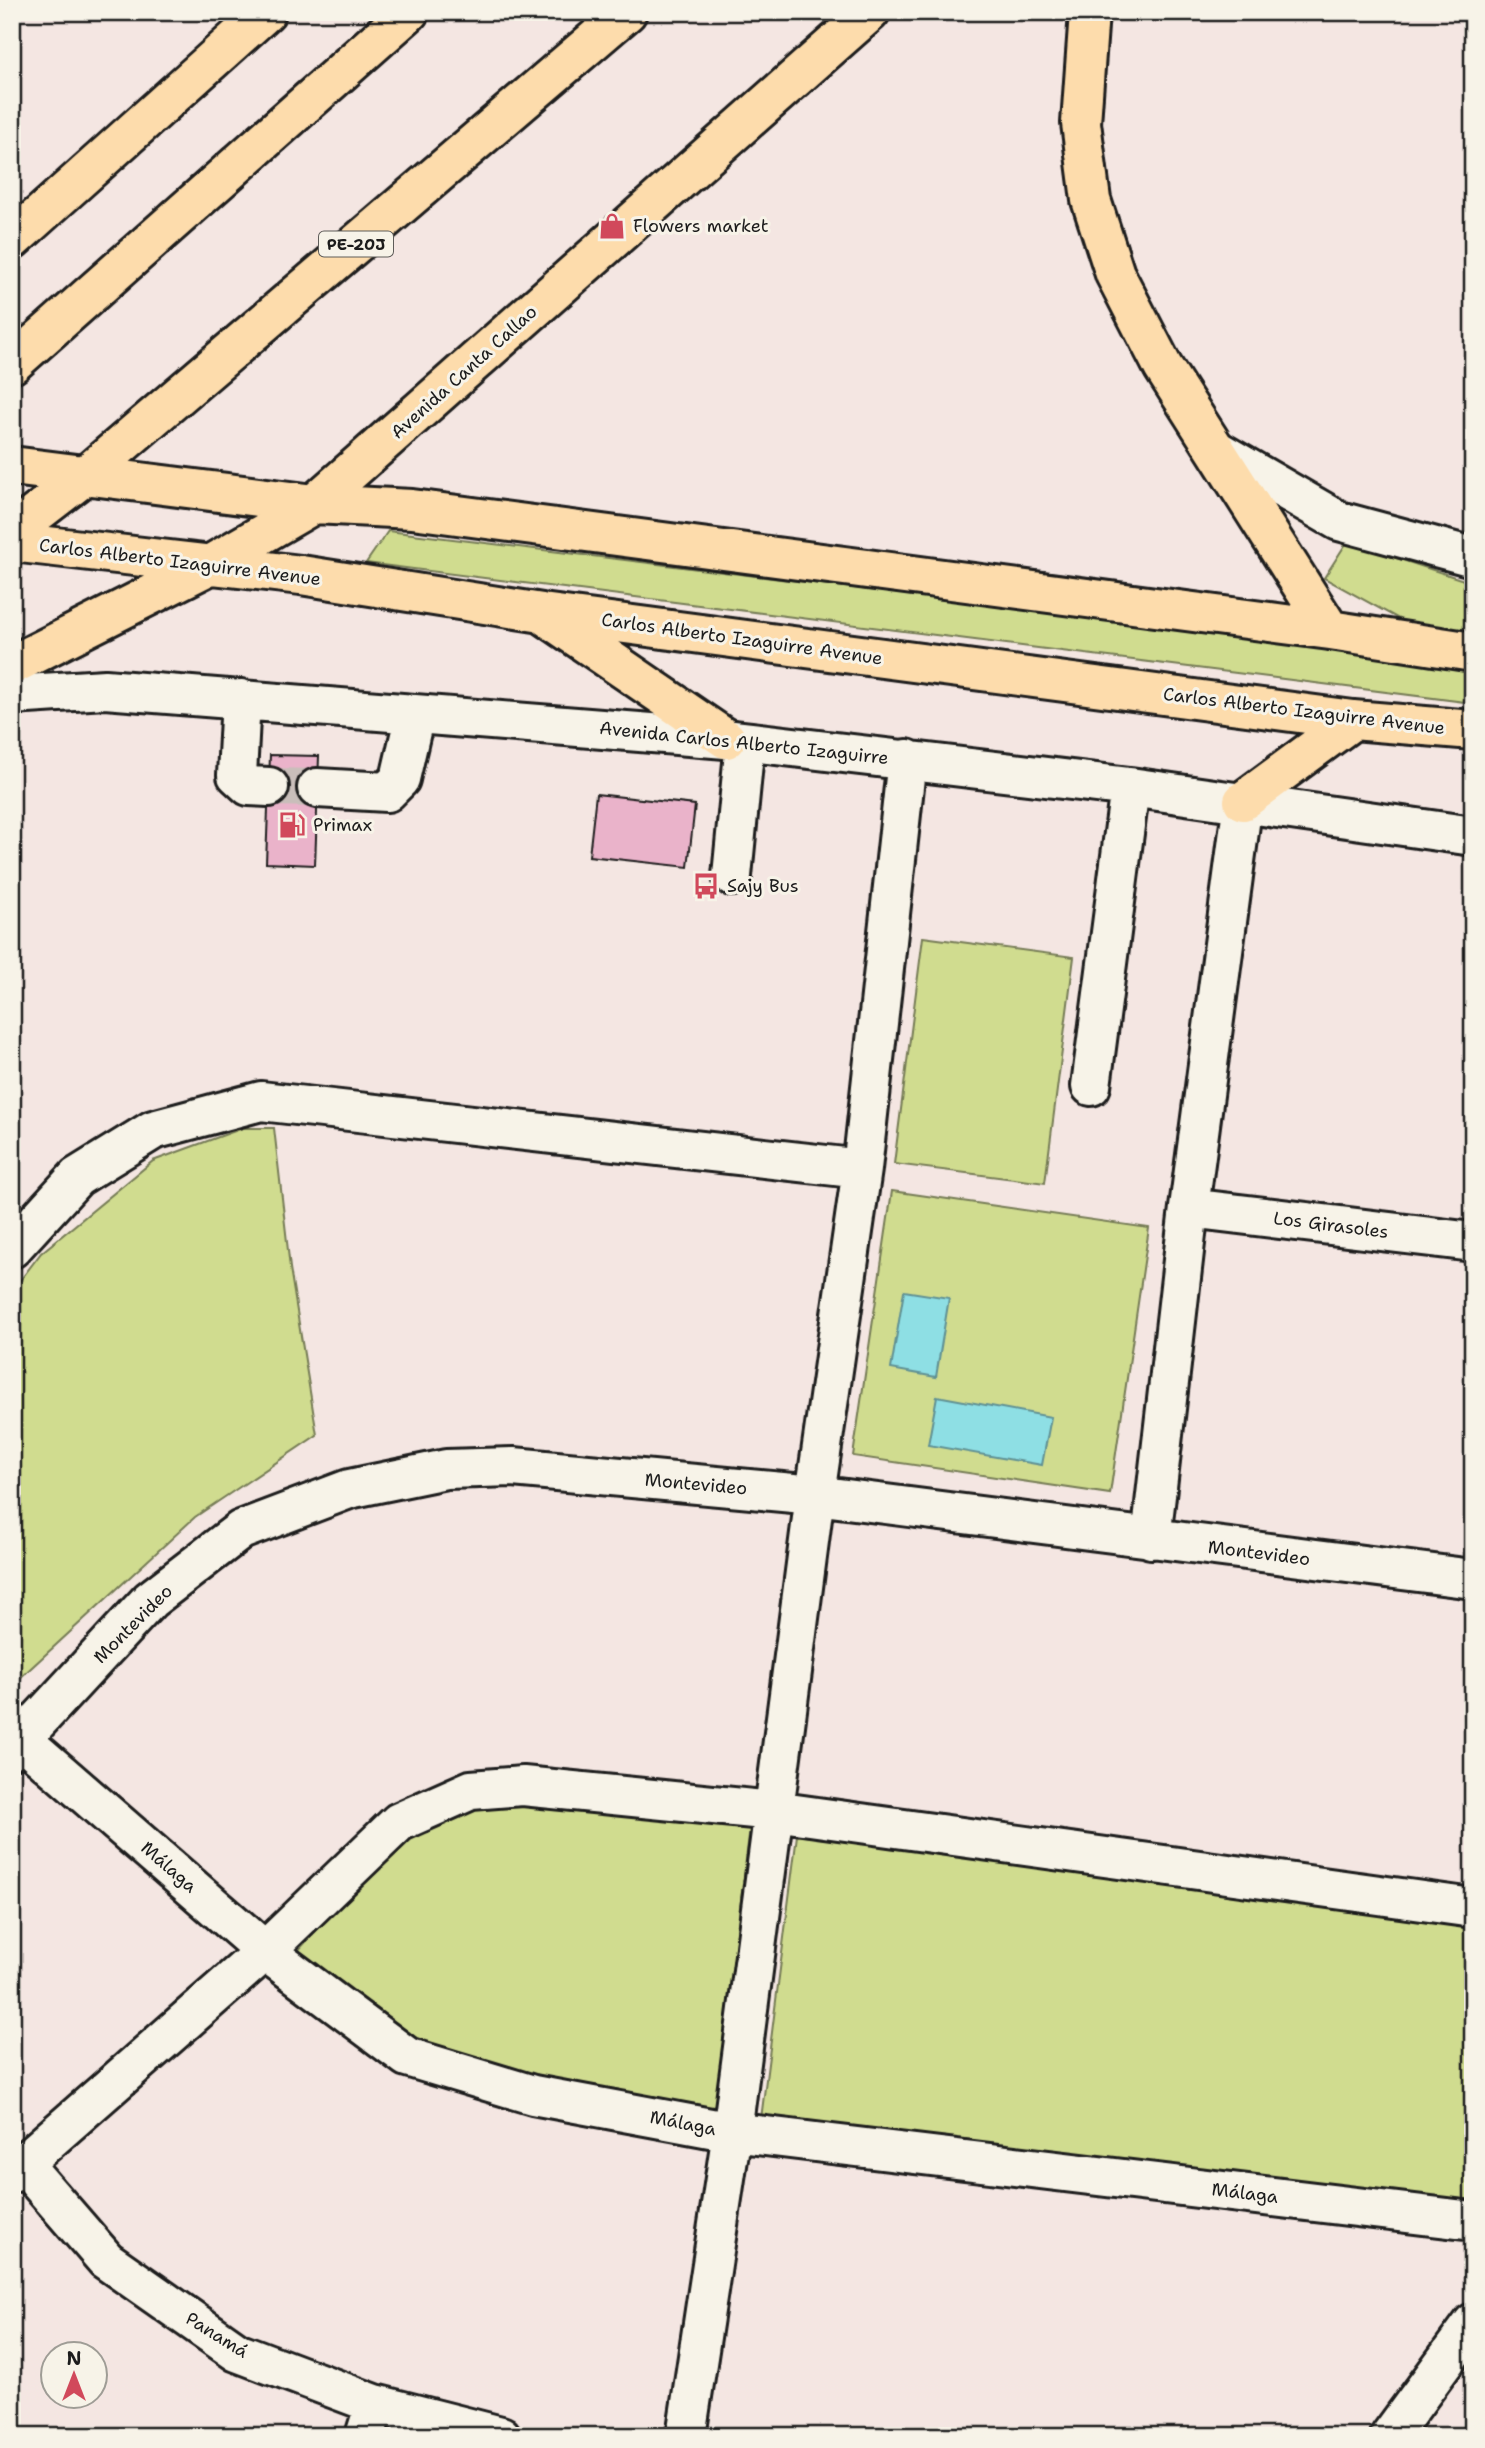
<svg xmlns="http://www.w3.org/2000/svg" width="1485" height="2448" font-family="'Shantell Sans',sans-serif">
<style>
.green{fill:#d0dc8f;stroke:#767c56;stroke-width:2}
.water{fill:#8edfe4;stroke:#609194;stroke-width:2}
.building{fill:#eab3ca;stroke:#1c1c1c;stroke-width:2}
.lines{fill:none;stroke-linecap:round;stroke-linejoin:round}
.minor-tunnel{stroke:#c9beba;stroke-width:38;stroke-dasharray:38 19;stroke-linecap:butt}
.minor-casing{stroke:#1c1c1c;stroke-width:44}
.major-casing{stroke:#1c1c1c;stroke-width:44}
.highway-casing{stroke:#1c1c1c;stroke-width:44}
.minor{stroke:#f7f3e8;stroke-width:38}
.major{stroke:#fddcac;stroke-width:38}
.highway{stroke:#fddcac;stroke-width:38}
.labels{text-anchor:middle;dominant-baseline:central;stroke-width:6;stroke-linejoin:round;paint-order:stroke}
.shield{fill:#f7f3e8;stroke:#5e5c59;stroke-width:2}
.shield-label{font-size:16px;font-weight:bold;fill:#1c1c1c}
.poi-label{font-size:18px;fill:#1c1c1c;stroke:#f7f3e8;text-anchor:start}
.street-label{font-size:18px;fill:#1c1c1c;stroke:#f7f3e8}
</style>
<rect width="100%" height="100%" fill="#f4e6e2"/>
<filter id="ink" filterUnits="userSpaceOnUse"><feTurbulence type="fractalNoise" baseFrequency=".0143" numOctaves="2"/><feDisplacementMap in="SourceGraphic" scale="14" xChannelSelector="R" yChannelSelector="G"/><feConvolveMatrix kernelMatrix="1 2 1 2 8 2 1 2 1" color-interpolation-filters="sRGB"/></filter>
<g filter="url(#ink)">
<path class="green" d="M388,531L1473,664V703L366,563Z
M1347,542L1473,583V644L1437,640L1324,578Z
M923,937L1074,957L1045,1183L894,1164Z
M243,1128H274L290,1268L317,1435L195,1517L20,1678L12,1670V1291L41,1253L153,1161Z
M892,1191L1149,1228L1110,1494L853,1456Z
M533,1797L750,1827L715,2111L590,2094L413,2043L295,1954L402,1835L473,1804Z
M797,1835L1473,1924V2208L761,2119Z"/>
<path class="water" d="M904,1291L949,1298L936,1377L891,1369Z
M937,1396L1051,1417L1042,1465L928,1445Z"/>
<path class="building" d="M270,755L319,756L315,865L266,863Z
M596,794L695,805L688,867L589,856Z"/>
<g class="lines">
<path class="minor-tunnel" d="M269,787L317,788"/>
<g class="minor-casing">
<path id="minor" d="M1218,451L1339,521L1473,557
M12,695L105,689L726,739L1130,787L1473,836
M241,699L237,775L249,786L269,787
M317,788L387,792L400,779L415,714
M732,876L745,742
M1091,1086L1130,787
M1189,1208L1473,1242
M12,1248L77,1177L153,1130L261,1101L862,1169
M1151,1539L1189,1208L1243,801
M12,1731L265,1951L407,2057L533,2095L732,2132L1473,2221
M12,1749L150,1600L241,1530L349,1489L446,1469L513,1467L815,1495L1473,1579
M23,2164L106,2260L237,2352L375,2404L501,2436
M12,2173L265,1951L399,1822L471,1790L523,1786L774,1811L1473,1908
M365,2436L375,2404
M686,2436L732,2132L815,1495L862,1169L907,759
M1390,2436L1473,2323"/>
</g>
<g class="major-casing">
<path id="major" d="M1089,12L1081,123L1091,200L1115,274L1163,367L1330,630
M12,240L266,12
M12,466L314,504L412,509L1330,630L1473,652
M12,542L301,575L542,613L1353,720L1473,730
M546,616L726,739
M12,665L206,567L314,504L870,12
M1243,801L1353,720"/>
</g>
<g class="highway-casing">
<path id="highway" d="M12,364L409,12
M12,532L86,475L627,12"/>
</g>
<use href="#minor" class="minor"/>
<use href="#major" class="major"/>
<use href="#highway" class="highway"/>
</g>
</g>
<defs>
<g id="shop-bare" transform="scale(2.1)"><path d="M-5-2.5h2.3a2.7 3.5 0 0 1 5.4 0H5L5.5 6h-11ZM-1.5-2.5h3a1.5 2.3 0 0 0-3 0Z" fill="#d1495b" stroke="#f7f3e8" stroke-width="2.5" paint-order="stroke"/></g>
<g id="fuel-bare" transform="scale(2.1)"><path d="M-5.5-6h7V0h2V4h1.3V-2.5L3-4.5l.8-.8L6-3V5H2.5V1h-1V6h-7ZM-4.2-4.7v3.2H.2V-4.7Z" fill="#d1495b" stroke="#f7f3e8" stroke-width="2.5" paint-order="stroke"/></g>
<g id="bus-bare" transform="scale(2.1)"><path d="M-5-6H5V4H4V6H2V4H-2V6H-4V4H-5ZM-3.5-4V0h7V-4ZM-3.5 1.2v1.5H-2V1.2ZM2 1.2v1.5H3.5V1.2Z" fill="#d1495b" stroke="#f7f3e8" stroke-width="2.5" paint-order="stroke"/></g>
</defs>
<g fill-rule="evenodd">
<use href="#shop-bare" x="612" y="226"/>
<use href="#fuel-bare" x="292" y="825"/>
<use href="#bus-bare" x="706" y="886"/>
</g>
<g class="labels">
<rect class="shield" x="319" y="231.5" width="74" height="25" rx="5"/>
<g class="shield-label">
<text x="356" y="244">PE-20J</text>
</g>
<g class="poi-label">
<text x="633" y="226">Flowers market</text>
<text x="313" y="825">Primax</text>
<text x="727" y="886">Sajy Bus</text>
</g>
<g class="street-label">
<text transform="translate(464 372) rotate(-42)">Avenida Canta Callao</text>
<text transform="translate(180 562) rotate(7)">Carlos Alberto Izaguirre Avenue</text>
<text transform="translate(742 639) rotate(8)">Carlos Alberto Izaguirre Avenue</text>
<text transform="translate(1304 711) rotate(7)">Carlos Alberto Izaguirre Avenue</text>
<text transform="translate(744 743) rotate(6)">Avenida Carlos Alberto Izaguirre</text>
<text transform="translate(1331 1225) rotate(7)">Los Girasoles</text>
<text transform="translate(696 1484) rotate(5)">Montevideo</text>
<text transform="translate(1259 1553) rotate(7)">Montevideo</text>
<text transform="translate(133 1624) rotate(-45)">Montevideo</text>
<text transform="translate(169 1867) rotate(41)">Málaga</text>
<text transform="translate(683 2123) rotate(11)">Málaga</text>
<text transform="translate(1245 2193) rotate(7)">Málaga</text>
<text transform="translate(217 2335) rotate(32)">Panamá</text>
</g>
</g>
<rect width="1485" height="2448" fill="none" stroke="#f7f3e8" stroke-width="42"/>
<rect x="21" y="21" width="1443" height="2406" fill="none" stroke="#1c1c1c" stroke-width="2.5" filter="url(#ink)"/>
<g transform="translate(74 2375)"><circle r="33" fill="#f7f3e8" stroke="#9f9d96" stroke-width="2"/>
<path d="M0-5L12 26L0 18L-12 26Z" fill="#d1495b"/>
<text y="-10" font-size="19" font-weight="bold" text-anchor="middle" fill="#1c1c1c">N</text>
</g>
</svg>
